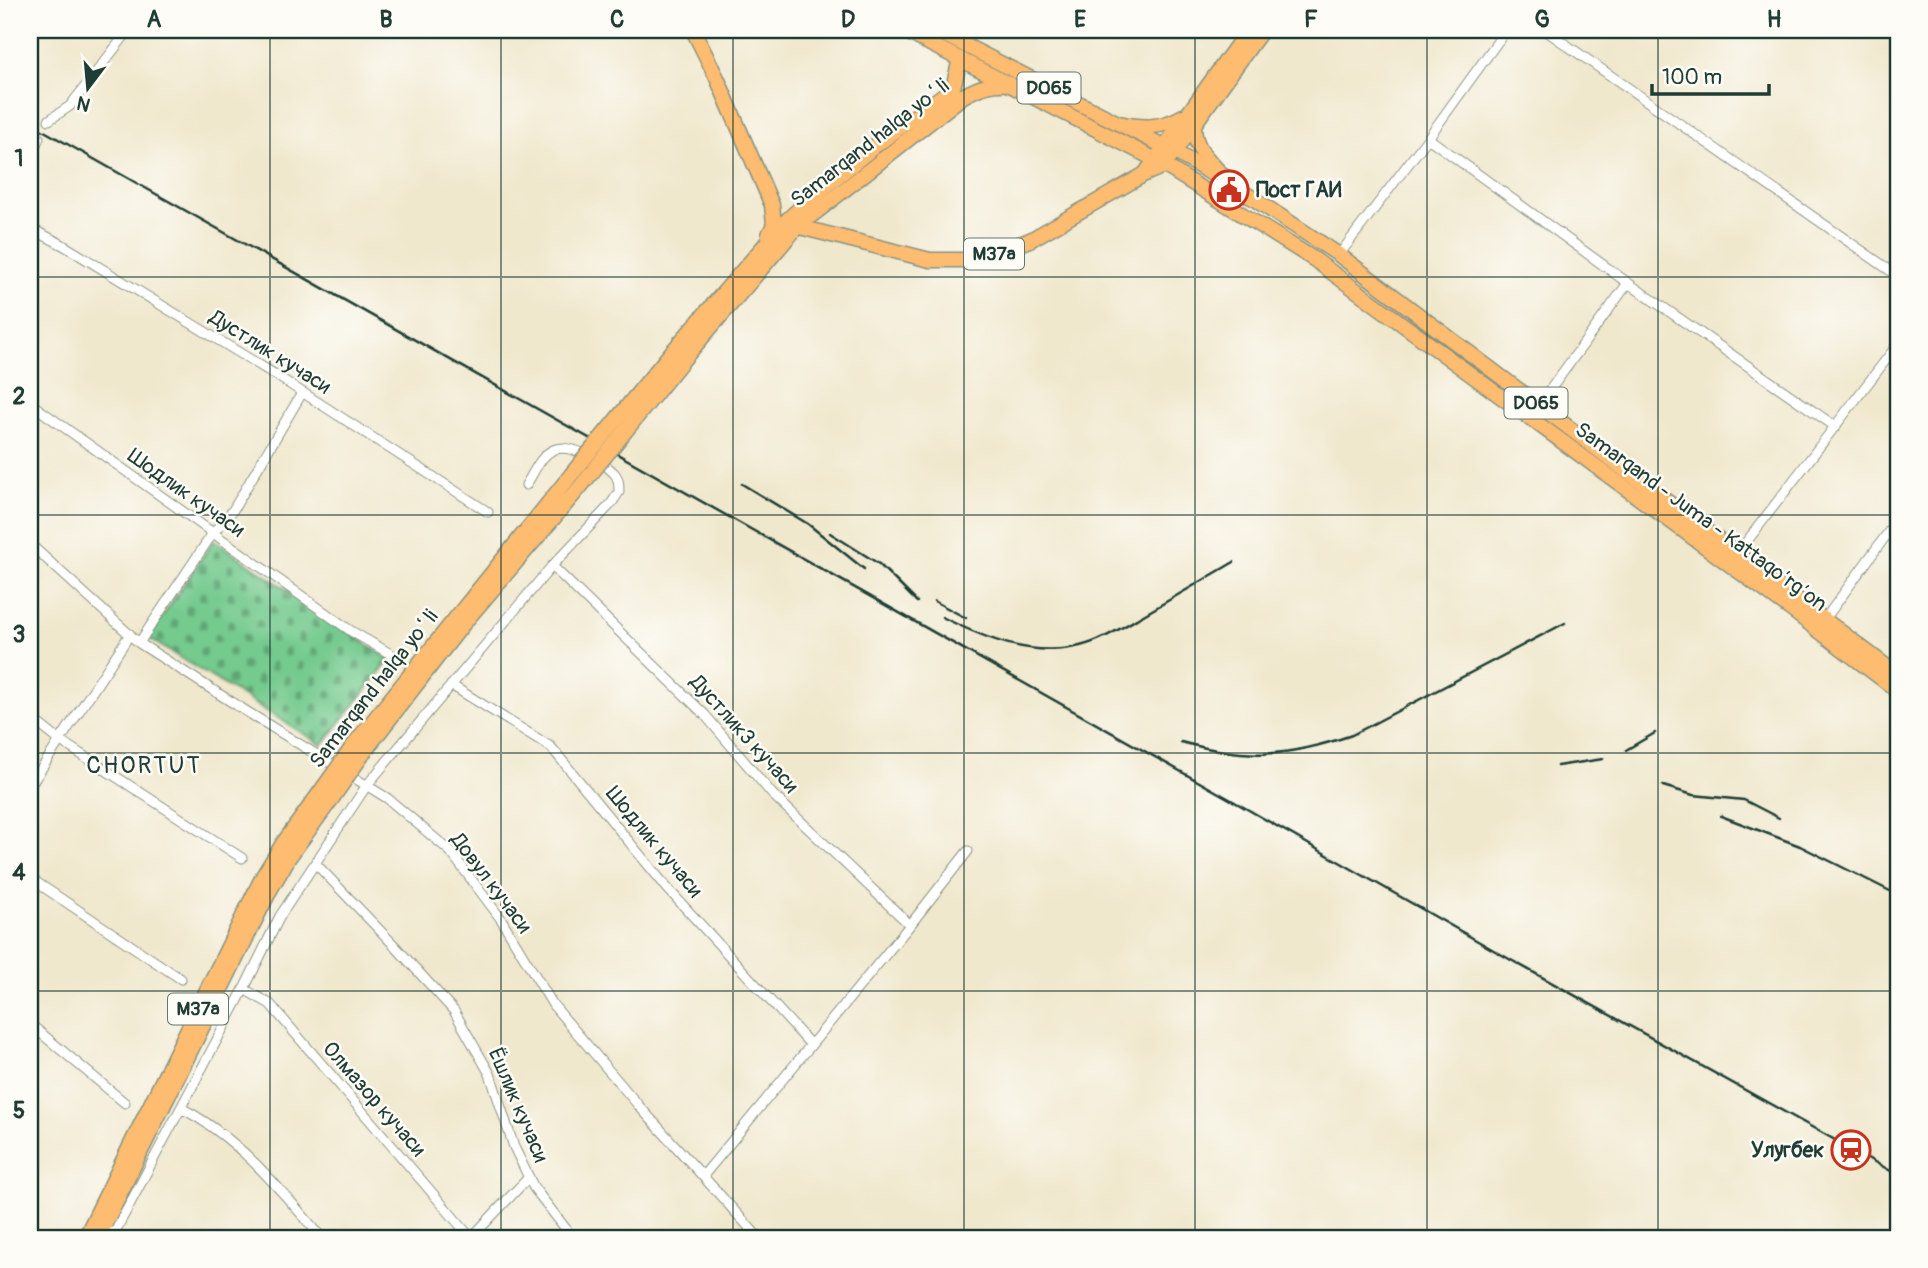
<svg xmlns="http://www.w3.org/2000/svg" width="1928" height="1268" font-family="Pangolin,sans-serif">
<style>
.cemetery{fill:url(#cemetery-stones);stroke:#4a8461;stroke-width:2}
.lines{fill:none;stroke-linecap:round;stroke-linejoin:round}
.minor-casing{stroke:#889280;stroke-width:11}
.primary-casing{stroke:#889280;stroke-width:17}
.trunk-casing{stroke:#889280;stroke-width:17}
.minor{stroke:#fff;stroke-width:9}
.primary{stroke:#fdbc70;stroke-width:14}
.trunk{stroke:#fdbc70;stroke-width:14}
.rail{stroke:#1f3d34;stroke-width:2.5}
.trunk-bridge-casing{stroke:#889280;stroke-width:17;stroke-linecap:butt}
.trunk-bridge{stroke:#fdbc70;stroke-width:14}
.grid{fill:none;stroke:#1f3d34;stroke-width:2;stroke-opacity:0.55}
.labels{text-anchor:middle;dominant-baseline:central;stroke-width:5;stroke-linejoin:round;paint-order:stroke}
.shield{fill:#fdfcf7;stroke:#62766e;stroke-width:2}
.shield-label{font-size:19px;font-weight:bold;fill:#1f3d34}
.street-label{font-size:21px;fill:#1f3d34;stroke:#fdfcf7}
.poi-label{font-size:21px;font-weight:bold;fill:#1f3d34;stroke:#fdfcf7;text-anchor:start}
.quarter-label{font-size:24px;letter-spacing:2px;fill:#1f3d34;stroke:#fdfcf7}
.neatline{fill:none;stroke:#1f3d34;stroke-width:2.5}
.grid-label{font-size:23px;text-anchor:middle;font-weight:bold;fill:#1f3d34}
</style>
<defs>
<pattern id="cemetery-stones" width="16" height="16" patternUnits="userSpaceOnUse" patternTransform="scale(1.75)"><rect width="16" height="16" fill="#75ca8e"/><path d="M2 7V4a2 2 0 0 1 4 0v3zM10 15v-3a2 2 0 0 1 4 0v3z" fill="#5fa575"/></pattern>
</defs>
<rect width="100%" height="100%" fill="#fdfcf7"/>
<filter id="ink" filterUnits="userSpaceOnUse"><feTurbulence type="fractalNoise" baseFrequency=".0143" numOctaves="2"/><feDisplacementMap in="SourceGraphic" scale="14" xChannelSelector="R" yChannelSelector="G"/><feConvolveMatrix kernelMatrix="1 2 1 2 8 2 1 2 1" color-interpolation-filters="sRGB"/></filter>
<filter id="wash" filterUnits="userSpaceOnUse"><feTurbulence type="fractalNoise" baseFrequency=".00686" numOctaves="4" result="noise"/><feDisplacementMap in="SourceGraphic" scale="28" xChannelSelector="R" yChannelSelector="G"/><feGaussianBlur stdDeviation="1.57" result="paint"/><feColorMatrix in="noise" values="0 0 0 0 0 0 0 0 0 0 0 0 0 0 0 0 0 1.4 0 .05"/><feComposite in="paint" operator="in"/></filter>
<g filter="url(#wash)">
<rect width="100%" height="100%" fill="#f0e8cd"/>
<path class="cemetery" d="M214,540L390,660L322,745L148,638Z"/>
</g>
<g filter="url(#ink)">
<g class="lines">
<g class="minor-casing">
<path id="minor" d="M1545,30L1898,276
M49,120L70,106L129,30
M1428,138L1628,283L1836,427
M30,157L39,138
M30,228L63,245L274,374L488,512
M1339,255L1428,138L1506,30
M30,403L351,631L394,656
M1539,405L1628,283
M30,544L139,643L249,713L387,798L450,851L501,919L553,1005L639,1106L759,1238
M1738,553L1898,344
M552,566L705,715L772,794L910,925
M1825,619L1898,519
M139,643L213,533L233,510L302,393
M451,685L551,747L668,889L811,1045
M30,717L59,740L242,858
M30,786L130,634
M315,863L394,945L454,1011L490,1074L514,1147L534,1188L573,1238
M30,878L181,979
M244,989L270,1004L471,1238
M30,1024L125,1103
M181,1108C238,1137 281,1190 322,1238
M703,1176L910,925L968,851
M100,1235H108L116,1230L244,989L280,916L367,785L552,566L611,504L619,492C619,485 619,477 613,472C601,460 569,443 553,450C541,455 533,474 526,485
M471,1238L529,1177"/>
</g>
<g class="primary-casing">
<path id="primary" d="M903,30L1154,159L1315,260L1793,611L1898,691
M935,30L1175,152L1251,197L1339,255L1898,675"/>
</g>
<g class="trunk-casing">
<path id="trunk" d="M693,30L717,78L772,205L774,224L769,235
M1195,122C1189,148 1218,169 1234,187
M1119,123C1143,128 1161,129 1183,116
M1145,174L1248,30
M784,223L930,260H969L994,254L1030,240L1145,174L1164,166L1262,30
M671,353L784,223L810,199L876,145L953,88L960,59
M682,361L797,227L963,96C979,87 991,83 1009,84
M356,742L571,475
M367,748L463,624L581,486
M85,1238L263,876L284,842L324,787
M98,1238L270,890L289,857L333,797"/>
</g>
<use href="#minor" class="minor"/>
<use href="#primary" class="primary"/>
<use href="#trunk" class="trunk"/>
<path class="rail" d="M30,123L1226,797L1511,960L1898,1175
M742,484L808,524L864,569
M830,533L879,564L917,602
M934,601L966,618
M942,617C984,638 1031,658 1080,646C1104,640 1126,625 1147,613C1176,596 1205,579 1234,562
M1181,742C1247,760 1288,757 1352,735L1565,623
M1626,750L1655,733
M1557,766L1603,759
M1663,786L1693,795L1744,800L1779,818
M1721,816L1800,846L1894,893"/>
<g class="trunk-bridge-casing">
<path id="trunk-bridge" d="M571,475L671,353
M581,486L682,361
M324,787L356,742
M333,797L367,748"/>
</g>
<use href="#trunk-bridge" class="trunk-bridge"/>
</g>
</g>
<path class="grid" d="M270,30V1238M501,30V1238M733,30V1238M964,30V1238M1195,30V1238M1427,30V1238M1658,30V1238M30,277H1898M30,515H1898M30,753H1898M30,991H1898"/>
<defs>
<g id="civic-ring" transform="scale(2.0125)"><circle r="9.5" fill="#fdfcf7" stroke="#c8321e" stroke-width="1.5"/><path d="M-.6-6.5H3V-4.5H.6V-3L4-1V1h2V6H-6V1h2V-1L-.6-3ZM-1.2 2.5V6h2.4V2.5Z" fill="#c8321e"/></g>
<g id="station-ring" transform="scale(2.0125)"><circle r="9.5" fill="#fdfcf7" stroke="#c8321e" stroke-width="1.5"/><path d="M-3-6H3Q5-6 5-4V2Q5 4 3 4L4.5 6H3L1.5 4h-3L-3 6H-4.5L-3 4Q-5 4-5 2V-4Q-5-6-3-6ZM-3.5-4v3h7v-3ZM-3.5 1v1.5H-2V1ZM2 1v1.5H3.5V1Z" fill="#c8321e"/></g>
</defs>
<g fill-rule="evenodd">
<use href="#civic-ring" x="1229" y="190"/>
<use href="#station-ring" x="1851" y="1150"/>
</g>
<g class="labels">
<g class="shield">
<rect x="1017.5" y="72.5" width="63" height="31" rx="5"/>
<rect x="964" y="238.5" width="60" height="31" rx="5"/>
<rect x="1504.5" y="387.5" width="63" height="31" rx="5"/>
<rect x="168" y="993.5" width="60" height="31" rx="5"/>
</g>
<g class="shield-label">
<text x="1049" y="88">D065</text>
<text x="994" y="254">M37a</text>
<text x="1536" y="403">D065</text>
<text x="198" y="1009">M37a</text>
</g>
<g class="street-label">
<text transform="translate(870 143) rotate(-38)">Samarqand halqa yoʻli</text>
<text transform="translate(270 352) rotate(32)">Дустлик кучаси</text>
<text transform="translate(186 493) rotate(35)">Шодлик кучаси</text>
<text transform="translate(1701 517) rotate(36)">Samarqand - Juma - Kattaqo‘rg‘on</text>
<text transform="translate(374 689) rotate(-52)">Samarqand halqa yoʻli</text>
<text transform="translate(744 734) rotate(48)">Дустлик3 кучаси</text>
<text transform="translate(654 842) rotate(50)">Шодлик кучаси</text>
<text transform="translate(491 883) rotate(53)">Довул кучаси</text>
<text transform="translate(374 1099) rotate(49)">Олмазор кучаси</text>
<text transform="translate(518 1105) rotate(67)">Ёшлик кучаси</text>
</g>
<g class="poi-label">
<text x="1256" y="190">Пост ГАИ</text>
<text x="1824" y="1150" text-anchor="end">Улугбек</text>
</g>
<g class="quarter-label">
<text x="144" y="765">CHORTUT</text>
</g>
</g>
<rect width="1928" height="1268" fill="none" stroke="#fdfcf7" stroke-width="77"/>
<g transform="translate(88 88) rotate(196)" stroke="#fdfcf7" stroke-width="5" paint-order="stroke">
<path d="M0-5L12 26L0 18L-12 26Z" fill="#1f3d34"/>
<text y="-10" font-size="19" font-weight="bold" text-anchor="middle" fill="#1f3d34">N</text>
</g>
<path d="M1652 84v10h117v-10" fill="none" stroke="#1f3d34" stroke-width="3.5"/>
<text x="1662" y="84" font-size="21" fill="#1f3d34" stroke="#fdfcf7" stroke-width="5" paint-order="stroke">100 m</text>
<rect x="38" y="38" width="1852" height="1192" class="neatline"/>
<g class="grid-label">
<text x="154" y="27">A</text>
<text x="386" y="27">B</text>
<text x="617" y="27">C</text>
<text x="848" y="27">D</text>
<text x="1080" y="27">E</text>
<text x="1311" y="27">F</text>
<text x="1542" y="27">G</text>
<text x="1774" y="27">H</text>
<text x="19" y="166">1</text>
<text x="19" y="404">2</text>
<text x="19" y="642">3</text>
<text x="19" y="880">4</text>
<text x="19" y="1118">5</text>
</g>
</svg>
